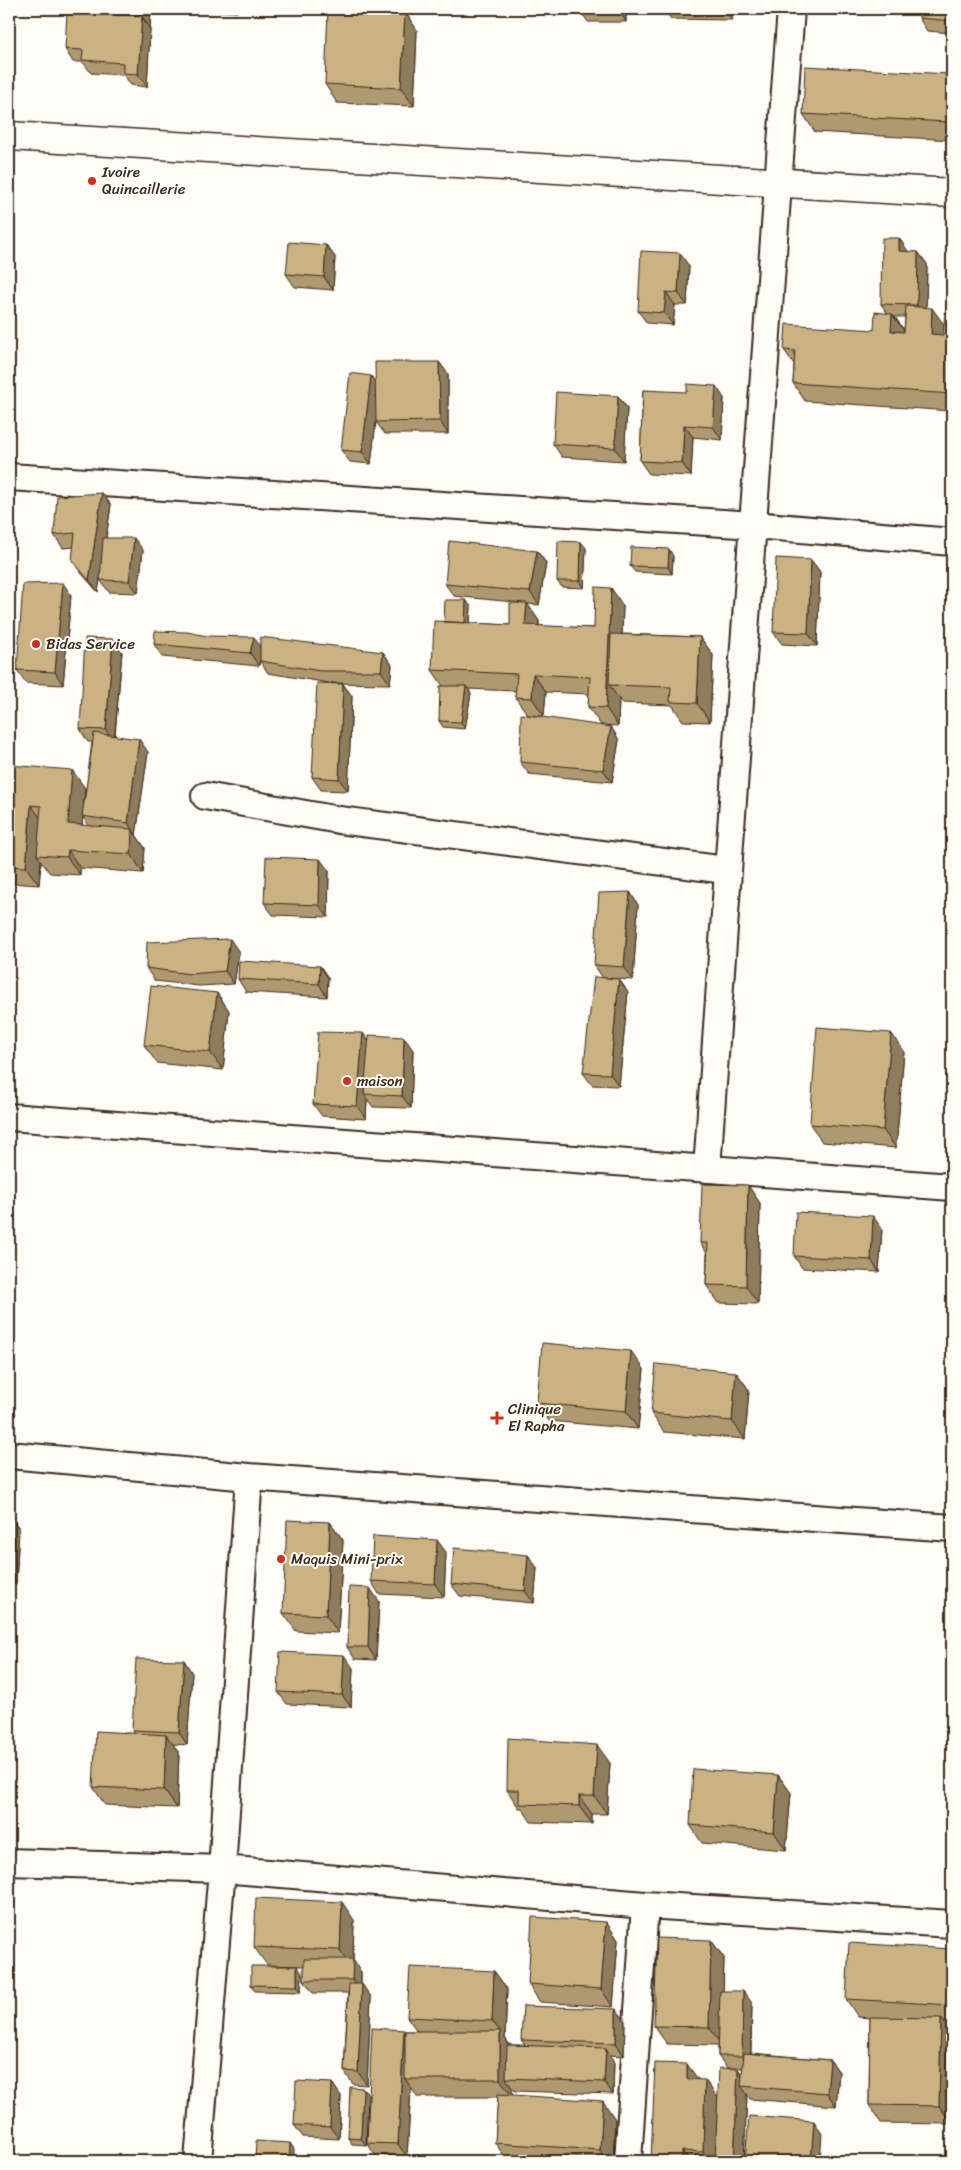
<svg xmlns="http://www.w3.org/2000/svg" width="961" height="2170" font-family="Sriracha,sans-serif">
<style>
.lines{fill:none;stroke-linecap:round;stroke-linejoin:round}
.street-casing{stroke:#3b2a1e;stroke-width:30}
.secondary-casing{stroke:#3b2a1e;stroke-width:31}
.street{stroke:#fdfcf7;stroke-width:26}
.secondary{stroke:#fdfcf7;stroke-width:28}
.wall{fill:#af9970;stroke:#3b2a1e;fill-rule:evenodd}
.shaded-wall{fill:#8e7d5b;stroke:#3b2a1e}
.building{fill:#cbb282;stroke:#3b2a1e}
.poi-dot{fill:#c8321e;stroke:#fdfcf7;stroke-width:2}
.labels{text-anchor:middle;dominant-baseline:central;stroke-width:4;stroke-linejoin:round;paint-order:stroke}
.poi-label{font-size:15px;fill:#3b2a1e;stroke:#fdfcf7;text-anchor:start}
</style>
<rect width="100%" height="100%" fill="#fdfcf7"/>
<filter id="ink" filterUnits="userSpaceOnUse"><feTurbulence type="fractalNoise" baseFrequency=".02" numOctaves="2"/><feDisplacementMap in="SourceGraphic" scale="10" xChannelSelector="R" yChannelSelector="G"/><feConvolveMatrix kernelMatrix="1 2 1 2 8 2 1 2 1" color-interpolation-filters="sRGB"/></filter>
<g filter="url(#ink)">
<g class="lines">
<g class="street-casing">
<path id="street" d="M9,477L754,525L952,542
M205,796L339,820L726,870
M9,1117L952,1187
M707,1169C732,782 764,396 791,9
M9,1455L249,1477L952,1528
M9,1862L222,1869L645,1905L952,1924
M198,2161L222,1869L249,1477
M628,2161L645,1905"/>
</g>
<g class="secondary-casing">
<path id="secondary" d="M9,136L952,193"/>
</g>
<use href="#street" class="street"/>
<use href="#secondary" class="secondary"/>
</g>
<path class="wall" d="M118,9H151L147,87L131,85L124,75L91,73L83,62H73L65,49L122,15Z
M172,9H237V12Z
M246,9H320L319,12Z
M579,9H626V22H588Z
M664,9H732V20L671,19Z
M952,9V33L927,31L919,18Z
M405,12L417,30L414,106L337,103L325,84Z
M949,74L952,78V140L815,132L803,114Z
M326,245L335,257L333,290L295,287L286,274Z
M908,251V252H918L927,264L926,308L944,325L952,312V411L805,401L793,383L794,364L784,350L874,330L887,313L881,304ZM895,317H905L904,330Z
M689,266L687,305H675L673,325L647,323L638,311Z
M439,362L448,374V434H385L376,422V420L371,464L350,462L341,450L375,382Z
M643,390L724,398L722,440L693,437L691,476L649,474L640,461Z
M618,396L627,408L624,461L562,457L553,444Z
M102,493L111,505L106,538L143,550L138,593L109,592L100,580L101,572L98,592L81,573L72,560L74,547L63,548L54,535Z
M586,548L584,588L562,587L557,581Z
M537,551L546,563L539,605L527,604L539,621V626L594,628L611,588L623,606L622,634L700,637L713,655L710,722L683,721L672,705L622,703L619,699L618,726L601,725L588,707L589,694L546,692L544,716L528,715L515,697L516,691L468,689L471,693L465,729L443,727L439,721L443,686L432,670L444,622L466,600L471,607L470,623L510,625L523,603L454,596L445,584Z
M673,556L672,574L635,572L630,566Z
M811,560L820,572L817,646L782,644L773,632Z
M71,595L63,685L26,683L17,670Z
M154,644L260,646L383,652L392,665L390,684L331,683L343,684L352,696L348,791L321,790L312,777L329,683L268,673L260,661L259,666L162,657Z
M122,652L115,736L148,752L136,835L145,848L143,873L80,868V875L50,873L41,861L39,885L9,883V765L85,788L84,807L92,742H88L80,729ZM83,817L89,826H82Z
M611,727L619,740L612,782L529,774L520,762Z
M329,871L328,917L273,915L264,903Z
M630,892L638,905L633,980L604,978L628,992L619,1086L592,1085L583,1073L603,978L594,965Z
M239,952L234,984L199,986L155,981L146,968Z
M320,966L328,978L327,997L246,992L238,979Z
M217,993L229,1011L223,1070L157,1063L144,1045Z
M363,1033L368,1041L413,1050L411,1108L373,1107L367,1099L366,1119L322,1116L313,1104Z
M891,1033L904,1051L896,1148L822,1142L810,1124Z
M760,1203L758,1304L719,1303L706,1285L707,1253L700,1243Z
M882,1229L879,1272L802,1268L794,1256Z
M644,1369L638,1429L549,1421L537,1403Z
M736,1372L749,1390L745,1439L664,1432L651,1413Z
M9,1516H10L19,1528L16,1584H9Z
M330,1522L343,1540L338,1633L296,1631L283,1613Z
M446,1552L444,1597L379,1594L371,1581Z
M528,1555L537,1568L534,1603L460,1596L451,1584Z
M379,1601L376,1660L355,1659L347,1647Z
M353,1668L351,1707L287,1704L278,1692Z
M192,1673L187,1745L173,1744L179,1753L177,1808L105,1805L93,1787L134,1733L132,1730Z
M610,1763L607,1814H592V1824L531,1822L522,1808H519L507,1790Z
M778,1775L791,1793L786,1850L702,1843L690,1825Z
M354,1920L353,1960L361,1972V1984L371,1997L367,2085L353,2084L344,2071L348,1993H313L304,1980V1966L267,1965L254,1947Z
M606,1922L618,1940L613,2007L540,2002L528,1984Z
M711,1940L724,1958L723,1991L752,2003L751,2053L830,2060L839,2072L836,2106L750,2099L747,2094L744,2161H651L698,2080L717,2097L738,2069L742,2074L743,2068H727L718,2056V2045L667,2044L654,2026Z
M952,1949V2022H943L952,2034V2124L881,2123L869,2105L870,2018L858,2017L846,1999Z
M494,1971L507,1989L505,2038L510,2045H525L521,2040L616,2009L625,2021L624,2056L610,2055L614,2061L613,2094L515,2091L512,2088V2095L615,2119L613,2161H508L495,2143L498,2097H417L411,2087L407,2157L375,2155L367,2143L404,2030L405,2031H417L407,2017Z
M302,1973L301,1992L255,1991L251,1985Z
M332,2083L341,2096L339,2139L303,2137L294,2125Z
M363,2088L368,2094L366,2145L352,2144L348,2138Z"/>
<path class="shaded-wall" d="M138,9H151L150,29L138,11Z
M618,9H626V22Z
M724,9H732V20Z
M405,12L417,30L414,106L401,88Z
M142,16L150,29L147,87L138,74Z
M949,74L952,78V129L947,122Z
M899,238L908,251V264L899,251Z
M326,245L335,257L333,290L324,277Z
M918,252L927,264L926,317L917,305Z
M680,253L689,266L687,305L678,293Z
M666,292L675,305L673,325L664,313Z
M932,308L945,326L943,352L931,334Z
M892,314L905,332L904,349L891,331Z
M439,362L448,374V434L440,421Z
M371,376L380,388L371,464L362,452Z
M716,386L724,398L722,440L713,427Z
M618,396L627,408L624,461L615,448Z
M684,425L693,437L691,476L682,463Z
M102,493L111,505L98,592L89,580Z
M134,538L143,550L138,593L129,581Z
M581,542L586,548L584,588L580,581Z
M669,549L673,556L672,574L668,567Z
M537,551L546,563L539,605L530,592Z
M811,560L820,572L817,646L808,633Z
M63,583L71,595L63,685L55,672Z
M611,588L623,606L620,685H609L619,699L618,726L606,708Z
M466,600L471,607L469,632L465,626Z
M527,603L539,621L538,643L525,625Z
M254,637L262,650L259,666L250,653Z
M700,637L713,655L710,722L697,703Z
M113,639L122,652L114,742L106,730Z
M383,652L392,665L390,684L381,671Z
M533,674L546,692L544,716L532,698Z
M343,684L352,696L348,791L339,779Z
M466,686L471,693L465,729L461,722Z
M611,727L619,740L612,782L603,770Z
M139,739L148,752L136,835L128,823Z
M72,770L85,788L81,843L68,824Z
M31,805L44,823L37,855L41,861L39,885L26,867Z
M132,829L145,848L143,873L131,854Z
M68,850L80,868V875L67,857Z
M320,859L329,871L328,917L319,905Z
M630,892L638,905L633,980L624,967Z
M230,939L239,952L234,984L225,971Z
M320,966L328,978L327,997L319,984Z
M619,979L628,992L619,1086L610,1074Z
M217,993L229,1011L223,1070L210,1052Z
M363,1033L372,1046L364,1094L367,1099L366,1119L357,1106Z
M891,1033L904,1051L896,1148L883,1130Z
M404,1037L413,1050L411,1108L402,1096Z
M748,1185L760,1203L758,1304L746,1286Z
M873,1216L882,1229L879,1272L871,1260Z
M631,1351L644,1369L638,1429L626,1411Z
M736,1372L749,1390L745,1439L732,1421Z
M10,1516L19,1528L16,1584L9,1574V1543Z
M330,1522L343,1540L338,1633L326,1615Z
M437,1540L446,1552L444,1597L435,1584Z
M528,1555L537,1568L534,1603L525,1591Z
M370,1588L379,1601L376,1660L368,1647Z
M344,1655L353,1668L351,1707L342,1695Z
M184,1660L192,1673L187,1745L179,1732Z
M166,1735L179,1753L177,1808L164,1790Z
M597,1745L610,1763L607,1814L594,1796Z
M778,1775L791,1793L786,1850L774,1832Z
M579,1796L592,1814V1824L579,1806Z
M342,1902L354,1920L353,1960L361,1972V1993L352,1980V1968L340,1950Z
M606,1922L618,1940L613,2007L601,1989Z
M711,1940L724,1958L722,2046L709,2027Z
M297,1966L302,1973L301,1992L297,1986Z
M494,1971L507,1989L505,2038L512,2049L506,2078L512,2088V2097L500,2079V2031L492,2021Z
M362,1984L371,1997L367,2085L358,2072Z
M743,1991L752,2003L750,2068L742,2056Z
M616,2009L625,2021L624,2056L616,2043Z
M941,2018L952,2034V2124L939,2106Z
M404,2030L413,2042L405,2079L411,2087L407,2157L398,2144Z
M606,2048L614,2061L613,2094L604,2082Z
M830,2060L839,2072L836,2106L827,2093Z
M687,2064L700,2082L687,2079Z
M738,2069L747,2081L741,2086L747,2094L744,2161H734Z
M705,2080L718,2098L716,2161H710L703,2152Z
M332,2083L341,2096L339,2139L330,2127Z
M363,2088L368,2094L366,2145L361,2139Z
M603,2101L615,2119L613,2161H608L600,2150Z
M814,2121L822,2134L820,2161H811Z
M290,2143L294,2149V2161H289Z
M682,2151L690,2161H682Z"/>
<path class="building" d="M118,9H138V11Z
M328,9L405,12L401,88L325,84Z
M920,9H952V21L919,18Z
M67,12L142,16L138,74L123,73V63L82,60L83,50L65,49Z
M805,66L949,74L947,122L803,114Z
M882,238H899V251L918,252L917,305L881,304Z
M289,242L326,245L324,277L286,274Z
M641,251L680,253L678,293L666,292L664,313L638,311Z
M906,306L932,308L931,334L943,335L945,312H952V394L793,383L795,351L784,350L786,324L874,330L875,312L892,314L891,331L904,332Z
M375,362H439L440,421L376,422Z
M350,373L371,376L362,452L341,450Z
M687,384L716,386L713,427L684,425L682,463L640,461L643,390L687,392Z
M556,392L618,396L615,448L553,444Z
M102,493L89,580L72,560L75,533L54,535L57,496Z
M103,538H134L129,581L100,580Z
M449,541L537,551L530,592L445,584Z
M558,541L581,542L580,581H557Z
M631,547L669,549L668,567L630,566Z
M776,558L811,560L808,633L773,632Z
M63,583L55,672L17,670L23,584Z
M595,587L611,588L606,708L588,707L590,677L533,674L532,698L515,697L517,674L432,670L434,621L510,625V603H527L525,625L594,628Z
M445,600H466L465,623L444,622Z
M155,631L187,632L207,636L254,637L250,653L154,644Z
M611,634L700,637L697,703L670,702L671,687L609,685Z
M260,637L383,652L381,671H320L260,661Z
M85,638L113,639L106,730L80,729Z
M317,683L343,684L339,779L312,777Z
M440,686H466L461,722L439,721Z
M521,714L611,727L603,770L520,762Z
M94,733L139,739L128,823L82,816Z
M9,765L72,770L68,824L132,829L131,854L68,850L67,857L37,855L41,806L31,805L26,867L9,866Z
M266,857L320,859L319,905L264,903Z
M630,892L624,967L594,965L599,893Z
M230,939L225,971L190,974L146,968L147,942Z
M239,961L320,966L319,984L238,979Z
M594,977L619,979L610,1074L583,1073Z
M151,986L217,993L210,1052L144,1045Z
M817,1027L891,1033L883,1130L810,1124Z
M318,1032L363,1033L357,1106L313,1104Z
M369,1035L404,1037L402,1096L364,1094Z
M702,1184L748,1185L746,1286L706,1285L708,1243H700Z
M796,1212L873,1216L871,1260L794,1256Z
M542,1343L631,1351L626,1411L537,1403Z
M656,1364L736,1372L732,1421L651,1413Z
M9,1516H10L9,1543Z
M287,1520L330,1522L326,1615L283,1613Z
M373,1536L437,1540L435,1584L371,1581Z
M454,1548L528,1555L525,1591L451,1584Z
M349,1587L370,1588L368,1647H347Z
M280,1652L344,1655L342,1695L278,1692Z
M136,1659L184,1660L179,1732L132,1730Z
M96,1731L166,1735L164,1790L93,1787Z
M508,1738L597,1745L594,1796H579V1806L519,1804V1790H507Z
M693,1769L778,1775L774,1832L690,1825Z
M256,1898L342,1902L340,1950L254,1947Z
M532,1917L606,1922L601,1989L528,1984Z
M657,1938L711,1940L709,2027L654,2026Z
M849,1943L952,1949V2005L846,1999Z
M304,1959H353L352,1980H304Z
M251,1966H297V1986L251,1985Z
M410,1967L494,1971L492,2021L407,2017Z
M349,1984H362L358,2072L344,2071Z
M720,1991H743L742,2056H718Z
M523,2006L616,2009V2043L521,2040Z
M870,2017L941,2018L939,2106L869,2105Z
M372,2028L404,2030L398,2144L367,2143Z
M405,2031H500V2079H405Z
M507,2045L606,2048L604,2082L506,2078Z
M744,2053L830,2060L827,2093L741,2086Z
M655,2063L687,2064V2079L705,2080L703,2152L682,2151V2161H651Z
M719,2068L738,2069L734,2161H715Z
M296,2081L332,2083L330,2127L294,2125Z
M350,2087L363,2088L361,2139L348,2138Z
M498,2094L603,2101L600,2150L495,2143Z
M749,2116L814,2121L811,2161H745Z
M256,2141L290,2143L289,2161H255Z"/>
</g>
<g class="poi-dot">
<circle cx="92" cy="181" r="5"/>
<circle cx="36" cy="644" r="5"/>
<circle cx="347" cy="1081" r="5"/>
<path d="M494.5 1410.5h5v5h5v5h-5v5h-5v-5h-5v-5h5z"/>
<circle cx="281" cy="1559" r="5"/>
</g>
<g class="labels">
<g class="poi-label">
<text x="102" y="172">Ivoire<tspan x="102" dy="17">Quincaillerie</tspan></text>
<text x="46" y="644">Bidas Service</text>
<text x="357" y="1081">maison</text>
<text x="508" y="1409">Clinique<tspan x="508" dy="17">El Rapha</tspan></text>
<text x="291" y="1559">Maquis Mini-prix</text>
</g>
</g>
<rect width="961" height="2170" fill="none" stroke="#fdfcf7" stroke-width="30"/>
<rect x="15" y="15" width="931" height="2140" fill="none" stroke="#3b2a1e" stroke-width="2" filter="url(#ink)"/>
</svg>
